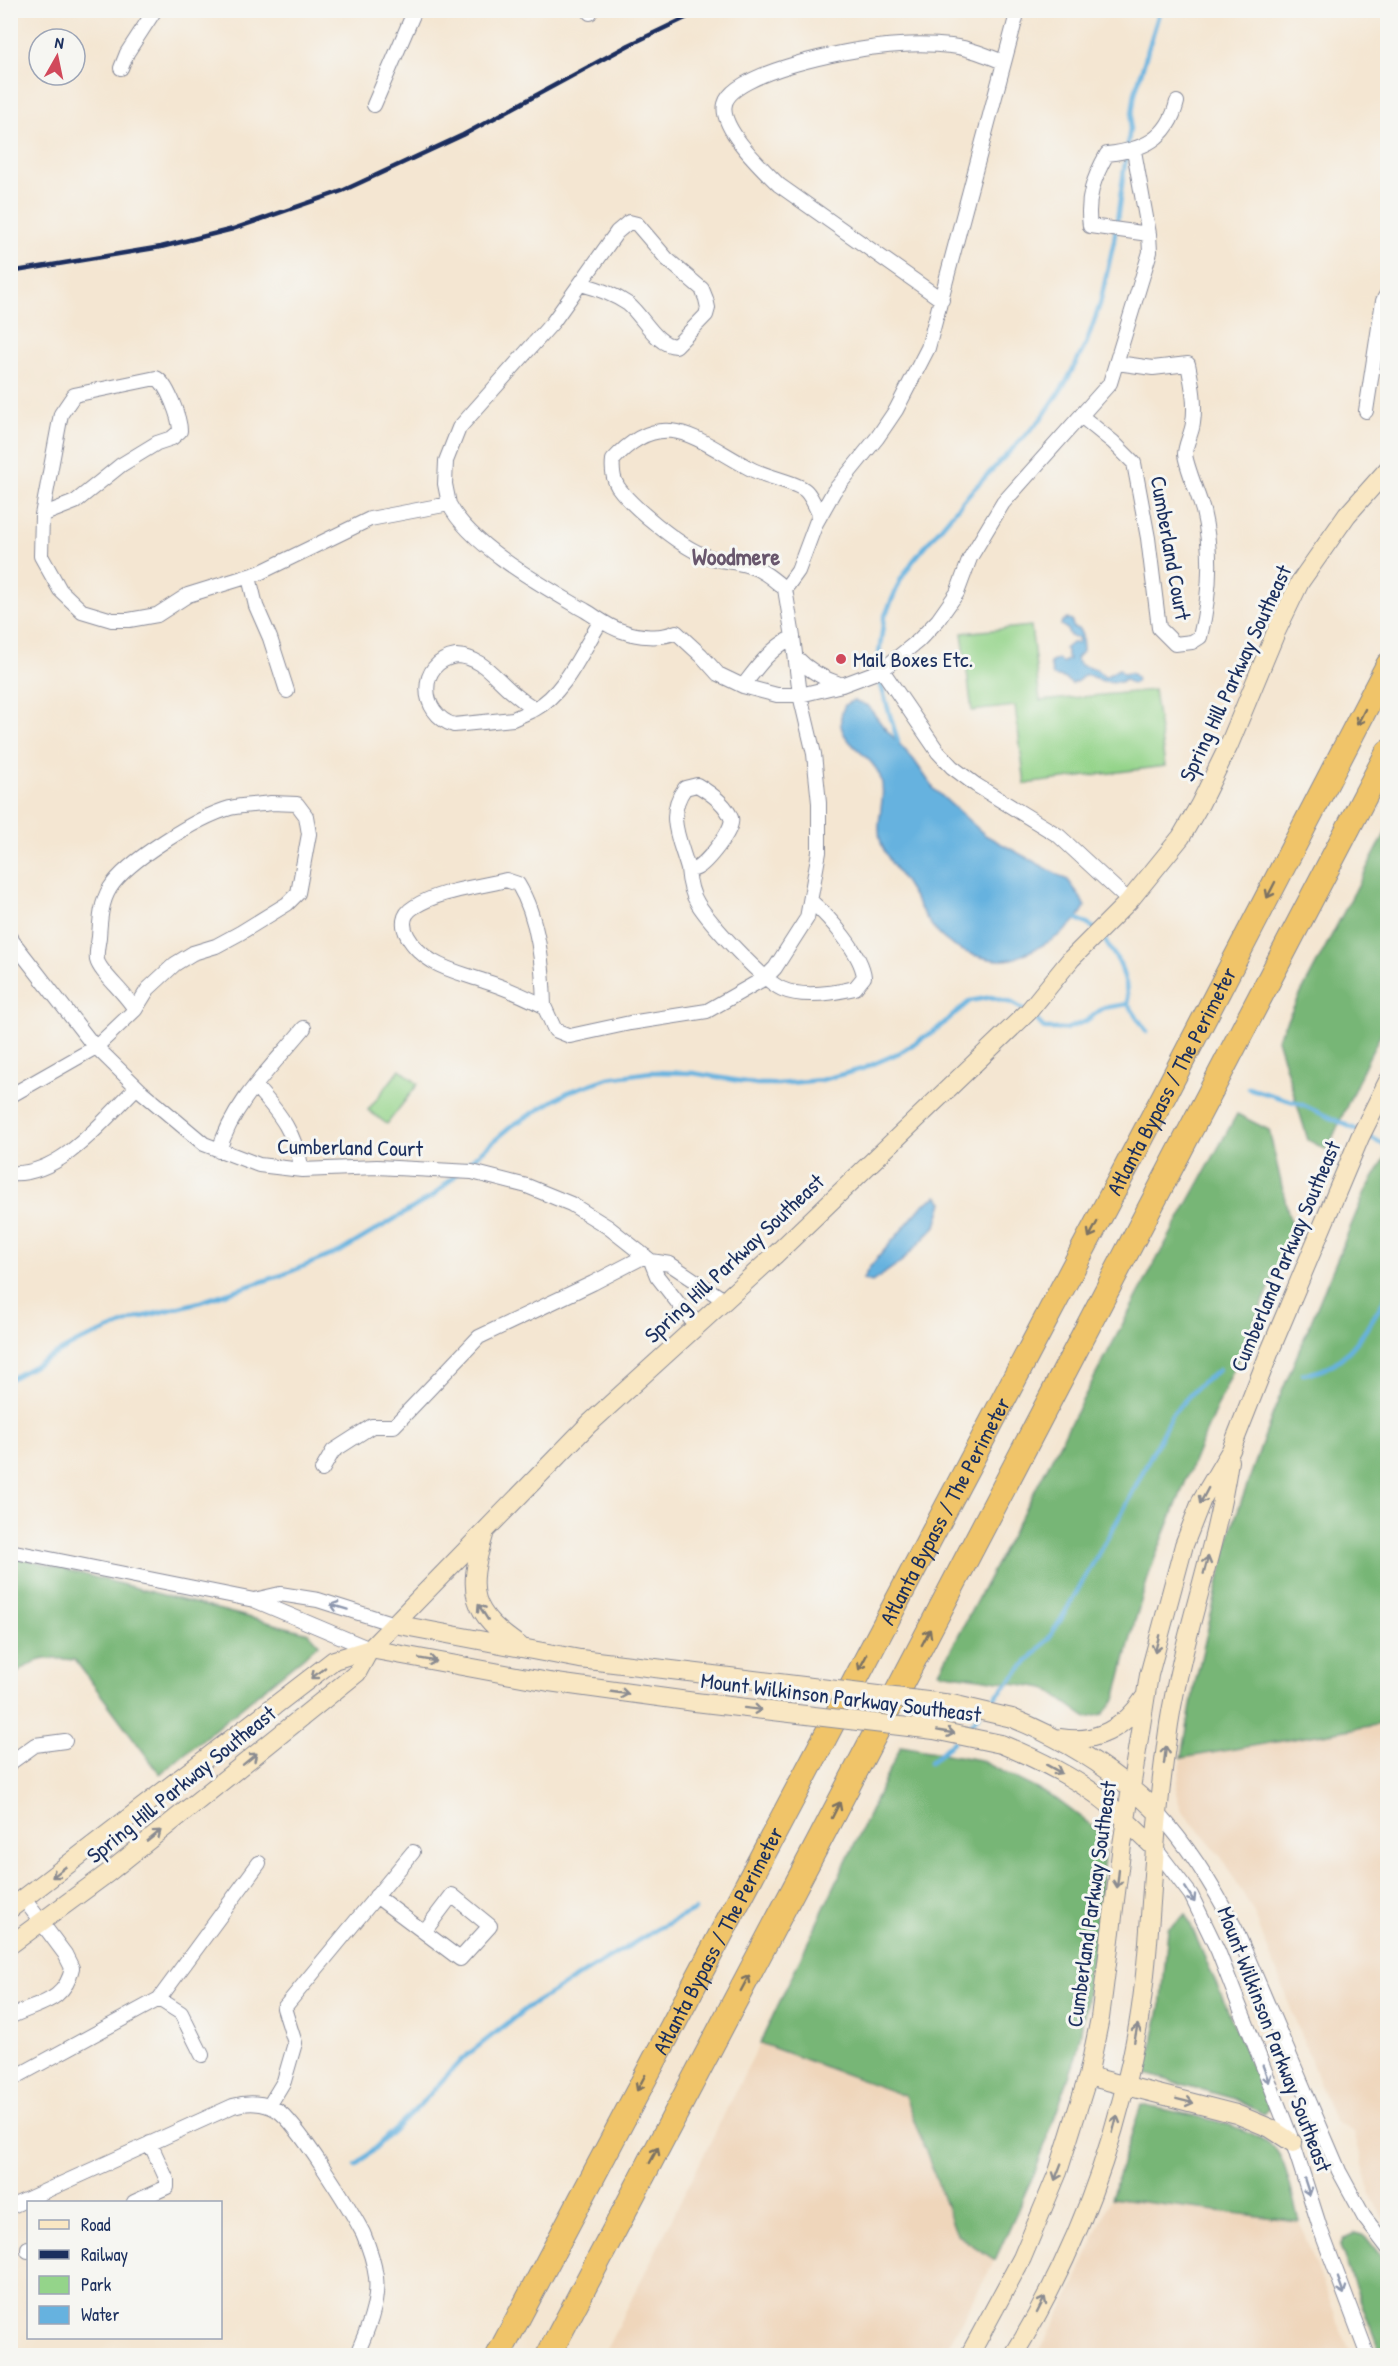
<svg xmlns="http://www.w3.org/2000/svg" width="1398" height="2366" font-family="'Patrick Hand',sans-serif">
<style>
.built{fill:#efd6bb}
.green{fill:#94d48a;stroke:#588274;stroke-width:1.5}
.forest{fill:#77b676;stroke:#49726a;stroke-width:1.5}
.water{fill:#66b2df;stroke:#40709e;stroke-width:1.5}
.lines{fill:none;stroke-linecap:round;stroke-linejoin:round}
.stream{stroke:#66b2df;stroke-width:4.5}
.street-casing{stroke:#888a98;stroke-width:16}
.secondary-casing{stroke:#888a98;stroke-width:20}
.highway-casing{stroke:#888a98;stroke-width:26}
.street{stroke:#fff;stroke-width:14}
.secondary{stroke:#f9e7c3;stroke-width:18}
.highway{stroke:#f0c469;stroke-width:24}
.rail{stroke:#1b2f5e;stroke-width:4.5}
.secondary-bridge-casing{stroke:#888a98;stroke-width:20;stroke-linecap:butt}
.secondary-bridge{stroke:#f9e7c3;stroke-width:18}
.oneway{stroke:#7b7263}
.oneway2{stroke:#8a8b90}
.oneway3{stroke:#8d97ae}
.poi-dot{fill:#d1495b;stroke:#f6f6f2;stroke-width:2}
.labels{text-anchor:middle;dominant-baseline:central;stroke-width:6;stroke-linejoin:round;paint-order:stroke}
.street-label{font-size:22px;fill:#1b2f5e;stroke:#f6f6f2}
.poi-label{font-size:22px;fill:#1b2f5e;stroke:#f6f6f2;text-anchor:start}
.neighbourhood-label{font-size:24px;font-weight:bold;fill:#68576d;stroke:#f6f6f2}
</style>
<rect width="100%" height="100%" fill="#f6f6f2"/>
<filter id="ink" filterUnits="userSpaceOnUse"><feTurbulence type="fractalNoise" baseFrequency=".0167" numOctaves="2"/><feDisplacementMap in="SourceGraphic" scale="12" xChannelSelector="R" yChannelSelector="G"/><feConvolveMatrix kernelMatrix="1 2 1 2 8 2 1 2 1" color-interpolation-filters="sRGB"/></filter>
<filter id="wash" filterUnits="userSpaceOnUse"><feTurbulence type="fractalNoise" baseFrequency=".008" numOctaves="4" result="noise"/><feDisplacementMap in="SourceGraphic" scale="24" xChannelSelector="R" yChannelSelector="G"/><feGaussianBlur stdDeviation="1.35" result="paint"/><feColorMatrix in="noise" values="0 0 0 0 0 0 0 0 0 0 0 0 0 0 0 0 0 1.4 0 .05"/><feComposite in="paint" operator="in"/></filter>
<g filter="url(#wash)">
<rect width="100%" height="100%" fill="#f4e6d2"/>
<path class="built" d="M1387,1723V2225L1372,2198L1354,2132L1334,2121L1253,1911L1221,1857L1181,1810L1176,1793L1182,1758Z
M760,2043L905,2095L957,2235L995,2260L943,2355L603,2356Z
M1111,2198L1299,2221L1345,2340L1353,2355L1037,2356L1073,2289Z"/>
<path class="green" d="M1031,626L1040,701L1154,690L1165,766L1025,784L1015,706L972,711L962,633Z
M400,1069L418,1084L387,1124L368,1110Z"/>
<path class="forest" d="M1387,830V1022L1366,1063L1327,1150L1308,1140L1277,1039Z
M1237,1114L1269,1130L1293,1234L1199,1448L1151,1568L1135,1621L1115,1700L1103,1714L1087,1718L1045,1688L939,1672L1158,1257Z
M1387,1155V1723L1182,1758L1194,1688L1231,1530L1273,1413L1365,1192Z
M10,1559H25L309,1633L319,1644L160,1774L75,1660C43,1657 36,1657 11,1678Z
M901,1746L980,1760L1056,1799L1100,1832L1105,1849L1091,1977L1076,2057L1037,2167L995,2260L957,2235L905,2096L760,2043Z
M1186,1914L1270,2108L1264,2114L1235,2099L1146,2074L1162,2000L1168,1929Z
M1141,2105C1176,2113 1265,2124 1281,2158C1290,2177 1293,2201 1299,2221L1111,2198Z
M1355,2233L1365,2236L1387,2264V2355H1381L1340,2246L1344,2238Z"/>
<path class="water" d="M1067,619L1072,621L1073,628L1079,629L1082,636L1083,651L1076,658C1082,671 1089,665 1097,670C1100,672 1102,675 1105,677L1119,669L1123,674C1130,673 1132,672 1137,678L1136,682L1132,684L1125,679L1121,682C1115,682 1105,682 1099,680C1092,677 1092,675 1084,675L1078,681L1072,684L1064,678L1053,676L1050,663L1058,659L1062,663L1069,659L1067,657V651L1065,649L1072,643H1078L1079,638L1070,636L1067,629L1061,625L1062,621Z
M854,700L868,706L883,726L914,760L934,789L985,835L1068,880L1079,895L1085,907C1074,927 1057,938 1037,948C1029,951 1020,957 1012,959C991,963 960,953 944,939C928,925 918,903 907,886C899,873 886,858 881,843C874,820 888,798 880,776C870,750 827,741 845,705Z
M937,1196L943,1202L936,1226L902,1261L872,1282L863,1279L869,1268L923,1205Z"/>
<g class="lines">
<path class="stream" d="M898,742L880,682L878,661L884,618L901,579L913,561L968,495L1042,418L1066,382L1086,344L1100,304L1114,241L1135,93L1160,10
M1078,919L1094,928
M1102,936L1120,964L1126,984L1128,1004L1147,1032
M1031,1014L1045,1029H1066L1086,1021L1103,1008L1128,1004
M1248,1088L1298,1103L1357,1130
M1365,1134L1388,1147
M462,1168L513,1125L568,1092L608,1078L651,1072L693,1073L757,1084H778L821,1080L862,1069L901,1052L937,1029L970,1001L991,997L1012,1003L1024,1010
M1303,1374C1311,1373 1319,1372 1326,1368C1355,1354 1372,1320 1388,1293
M10,1379L78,1342L138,1318L200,1302L282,1275L341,1251L433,1196L457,1174
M987,1706L1048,1639L1060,1621L1124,1509L1172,1414L1201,1383L1219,1370
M965,1730L979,1715
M930,1763L954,1741
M356,2166L418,2107L461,2060L528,2007L657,1929L695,1910"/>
</g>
</g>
<g filter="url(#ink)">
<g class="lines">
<g class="street-casing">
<path id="street" d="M590,13V10
M121,68L127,53L155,10
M374,105L415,10
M1149,234L1090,226C1086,198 1094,177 1107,154C1143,150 1168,139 1177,102
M942,300L779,185C763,169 719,128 725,104C732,72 849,50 878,47C902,44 927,43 951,46C969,48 986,55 1003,62
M156,378C167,382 180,419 180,431L172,438L157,443L121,465L75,502L42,515L61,414L74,395Z
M1366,411L1383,301L1388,292
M1081,416L1113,442L1134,463L1148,538L1159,628L1175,644L1192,642L1200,637C1210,596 1213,553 1203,511C1199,496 1186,466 1185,454C1185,445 1192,433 1193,423C1196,403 1192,384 1188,364L1153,368L1117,363
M449,504L445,484L446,461L459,428L553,322L617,232L629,222L637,224L667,259L702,289L706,299L708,308L706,315L676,346C656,346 643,316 628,304C615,295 596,288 581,284
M42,515L41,556L60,590L82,611L112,620H129L157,615L188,595L259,573L370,519L449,504C470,546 545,587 586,611C598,618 608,627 622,631C638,637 661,639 676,632L701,655L718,674L743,686L777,695H800L842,685L882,670L938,752L952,767L976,785L1059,836L1129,901
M249,577L256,606L270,638L287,691
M785,589C773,579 762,569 746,565C731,561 715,561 701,554C679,545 632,507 618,487C613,479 612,469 613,460C664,403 699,442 751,469C764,476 798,483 806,491C812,497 816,508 820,516
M456,656C482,657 493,676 512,692C519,698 527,704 535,709L513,719L454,725C419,714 417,662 456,656Z
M796,657C809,671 824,679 842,685
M882,670L918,641L938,620L957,593L970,558L1003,503L1110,383L1150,252L1149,234L1134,151
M743,686C758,666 771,648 793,637
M535,709C566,692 582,650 601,621
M697,785C709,792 726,804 731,818C735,829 706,863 697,868C694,870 690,869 688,869C680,840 665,815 685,788Z
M271,803L297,804L306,816L309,834L298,893L287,904L240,933L216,946L193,953L175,964L148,989L135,1010C127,994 100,973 97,960C96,953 98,944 99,937C100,921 101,902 110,888C127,861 198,817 230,808C243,805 258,805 271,803Z
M688,869C689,882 691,893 698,904C711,924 762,980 782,989C802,998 834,993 855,988L864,977C862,954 829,917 812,902
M506,880L518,884C539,919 543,966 544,1006C524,996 504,987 484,981C467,975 448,971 432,961C416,952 389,922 414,907C441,890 475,888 506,880Z
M10,938L90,1041L142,1092L204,1144L259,1165L302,1170L377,1167L472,1172L527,1186L571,1204L608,1227L651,1261L670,1264L724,1300
M544,1006L555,1030L570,1036L630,1023L707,1011L765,978L775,968L807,918L819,852V803L814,754L800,695L793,637L785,589L798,571L816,523L834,491L877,438L896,410L928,348L1018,10
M256,1087C281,1115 295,1133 302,1170
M10,1096L96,1047L135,1010
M219,1151C233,1102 273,1066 304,1028
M10,1173C61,1177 104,1119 137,1087
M651,1261L657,1276L696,1326
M322,1470L333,1451L372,1426H394L479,1337L593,1283L645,1256
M10,1551L254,1600L370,1649
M254,1600L280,1594L318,1600L394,1624
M10,1763L35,1745L65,1741
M1158,1813C1190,1848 1214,1887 1235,1928L1339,2171L1364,2217L1388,2248
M1155,1848L1191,1895L1218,1951L1293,2143L1321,2231L1368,2356
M376,1896L460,1959L490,1926L452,1895L424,1932
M159,1999L181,2013L202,2055
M10,2017C37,2003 65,2003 72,1968L65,1954L24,1899
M10,2080L159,1999L259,1863
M269,2106L284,2081L295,2043L284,2008L413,1852
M134,2202L167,2187V2180L150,2143
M10,2207L233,2106C247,2102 264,2102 277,2110C296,2121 351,2210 363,2233C369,2247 374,2262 376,2277C379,2304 367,2331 356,2356
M28,2248V2251"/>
</g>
<g class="secondary-casing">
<path id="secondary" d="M484,1535C467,1592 470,1612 520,1646
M394,1624L580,1659L705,1674
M1012,1718C1066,1740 1117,1772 1158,1813
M1061,1738C1095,1744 1125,1728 1144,1698
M1001,1744C1040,1760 1079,1779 1111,1806C1126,1820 1140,1834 1155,1848
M10,1909L334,1660L370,1649L549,1682L695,1702
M10,1945L108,1873L357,1673L370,1649L589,1424L776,1254L1028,1012L1071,959L1129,901L1181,837L1200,804L1229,745L1276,632L1300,582L1347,515L1388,469
M1088,2076L1236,2114L1270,2128L1293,2143
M969,2356L1022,2258L1058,2172L1088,2076L1100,2018L1122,1845L1149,1675L1184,1545L1202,1499L1231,1450L1270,1351L1360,1137L1388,1081
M1013,2356C1075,2255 1117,2142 1138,2026C1148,1968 1150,1908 1155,1849C1158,1808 1163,1766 1169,1724C1183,1635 1216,1550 1229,1461"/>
</g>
<g class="highway-casing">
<g id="highway">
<path id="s1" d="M498,2356L1166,1092L1388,665"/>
<path d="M548,2356L815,1849L1388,752"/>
</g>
</g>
<use href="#street" class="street"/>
<use href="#secondary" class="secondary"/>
<use href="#highway" class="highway"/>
<path class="rail" d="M1384,10L1388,12
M10,272L161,247L233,229L342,191L463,135L629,45L702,10"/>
<g class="secondary-bridge-casing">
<path id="secondary-bridge" d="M705,1674L952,1704L1012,1718
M695,1702L934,1730L1001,1744"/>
</g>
<use href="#secondary-bridge" class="secondary-bridge"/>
</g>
<defs><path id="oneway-shaft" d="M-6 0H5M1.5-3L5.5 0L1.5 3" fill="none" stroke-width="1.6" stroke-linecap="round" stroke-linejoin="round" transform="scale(1.5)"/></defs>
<g class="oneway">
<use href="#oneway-shaft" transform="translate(1361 717) rotate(117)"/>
<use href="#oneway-shaft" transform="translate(1271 890) rotate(117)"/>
<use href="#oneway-shaft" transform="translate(1093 1230) rotate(118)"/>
<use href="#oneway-shaft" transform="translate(926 1637) rotate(-62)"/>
<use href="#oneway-shaft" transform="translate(863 1662) rotate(118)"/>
<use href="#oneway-shaft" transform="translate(836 1810) rotate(-63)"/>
<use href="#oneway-shaft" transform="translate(745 1983) rotate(-62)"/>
<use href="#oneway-shaft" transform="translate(641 2083) rotate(118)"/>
<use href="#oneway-shaft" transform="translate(654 2155) rotate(-62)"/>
</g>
<g class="oneway2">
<use href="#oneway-shaft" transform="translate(1204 1496) rotate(118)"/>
<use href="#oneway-shaft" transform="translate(1206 1565) rotate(-75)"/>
<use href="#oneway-shaft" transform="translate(483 1612) rotate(-122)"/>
<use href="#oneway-shaft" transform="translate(1157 1644) rotate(104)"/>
<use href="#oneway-shaft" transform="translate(428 1660) rotate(10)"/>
<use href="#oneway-shaft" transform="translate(318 1673) rotate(142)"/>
<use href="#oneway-shaft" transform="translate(620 1693) rotate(8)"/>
<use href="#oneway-shaft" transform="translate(753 1709) rotate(7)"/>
<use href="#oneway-shaft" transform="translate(946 1732) rotate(10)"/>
<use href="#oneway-shaft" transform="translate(1165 1755) rotate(-83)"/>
<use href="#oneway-shaft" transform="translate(250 1759) rotate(-39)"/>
<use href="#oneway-shaft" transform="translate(1054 1769) rotate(29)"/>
<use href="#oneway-shaft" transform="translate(154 1836) rotate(-39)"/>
<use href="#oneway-shaft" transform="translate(59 1872) rotate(142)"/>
<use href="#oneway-shaft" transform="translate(1118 1879) rotate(96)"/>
<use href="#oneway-shaft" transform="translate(1136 2033) rotate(-79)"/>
<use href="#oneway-shaft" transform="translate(1185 2101) rotate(14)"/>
<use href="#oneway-shaft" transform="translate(1115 2124) rotate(-75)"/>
<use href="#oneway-shaft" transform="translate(1058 2172) rotate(111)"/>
<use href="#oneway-shaft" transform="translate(1041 2305) rotate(-63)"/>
</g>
<g class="oneway3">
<use href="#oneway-shaft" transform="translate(339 1607) rotate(-163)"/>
<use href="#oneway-shaft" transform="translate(1190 1895) rotate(58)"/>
<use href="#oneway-shaft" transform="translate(1266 2074) rotate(69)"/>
<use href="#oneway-shaft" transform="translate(1307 2187) rotate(72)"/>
<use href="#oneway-shaft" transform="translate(1341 2286) rotate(70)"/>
</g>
</g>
<circle class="poi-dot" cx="841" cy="659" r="6"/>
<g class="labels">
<g class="street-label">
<text transform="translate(1171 548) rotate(80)">Cumberland Court</text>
<text transform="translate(1235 673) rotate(-65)">Spring Hill Parkway Southeast</text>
<text stroke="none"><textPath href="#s1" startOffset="1442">Atlanta Bypass / The Perimeter</textPath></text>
<text transform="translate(350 1147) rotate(1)">Cumberland Court</text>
<text transform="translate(1285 1256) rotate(-67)">Cumberland Parkway Southeast</text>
<text transform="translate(734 1258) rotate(-43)">Spring Hill Parkway Southeast</text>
<text stroke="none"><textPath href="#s1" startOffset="956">Atlanta Bypass / The Perimeter</textPath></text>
<text transform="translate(841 1697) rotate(7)">Mount Wilkinson Parkway Southeast</text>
<text transform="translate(181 1784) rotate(-39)">Spring Hill Parkway Southeast</text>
<text transform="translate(1091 1904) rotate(-82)">Cumberland Parkway Southeast</text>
<text stroke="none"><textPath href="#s1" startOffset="470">Atlanta Bypass / The Perimeter</textPath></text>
<text transform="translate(1275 2039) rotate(69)">Mount Wilkinson Parkway Southeast</text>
</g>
<g class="poi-label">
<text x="853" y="659">Mail Boxes Etc.</text>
</g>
<g class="neighbourhood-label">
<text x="736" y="556">Woodmere</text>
</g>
</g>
<rect width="1398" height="2366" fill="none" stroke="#f6f6f2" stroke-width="36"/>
<rect x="27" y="2201" width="195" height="138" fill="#f6f6f2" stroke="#9ea6b7" stroke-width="1.5"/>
<rect x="39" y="2220" width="30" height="9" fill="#f9e7c3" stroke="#9ea6b7" stroke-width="1.5"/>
<text x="81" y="2231" font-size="18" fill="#1b2f5e">Road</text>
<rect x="39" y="2250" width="30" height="9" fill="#1b2f5e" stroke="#9ea6b7" stroke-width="1.5"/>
<text x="81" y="2261" font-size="18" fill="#1b2f5e">Railway</text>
<rect x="39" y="2276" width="30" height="18" fill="#94d48a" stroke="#9ea6b7" stroke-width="1.5"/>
<text x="81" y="2291" font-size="18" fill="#1b2f5e">Park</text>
<rect x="39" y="2306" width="30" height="18" fill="#66b2df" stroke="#9ea6b7" stroke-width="1.5"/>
<text x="81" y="2321" font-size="18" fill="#1b2f5e">Water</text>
<g transform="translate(57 57) rotate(9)"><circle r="28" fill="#f6f6f2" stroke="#9ea6b7" stroke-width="1.5"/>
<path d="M0-4.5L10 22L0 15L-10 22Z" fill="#d1495b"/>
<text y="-9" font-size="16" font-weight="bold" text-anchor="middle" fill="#1b2f5e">N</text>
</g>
</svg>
